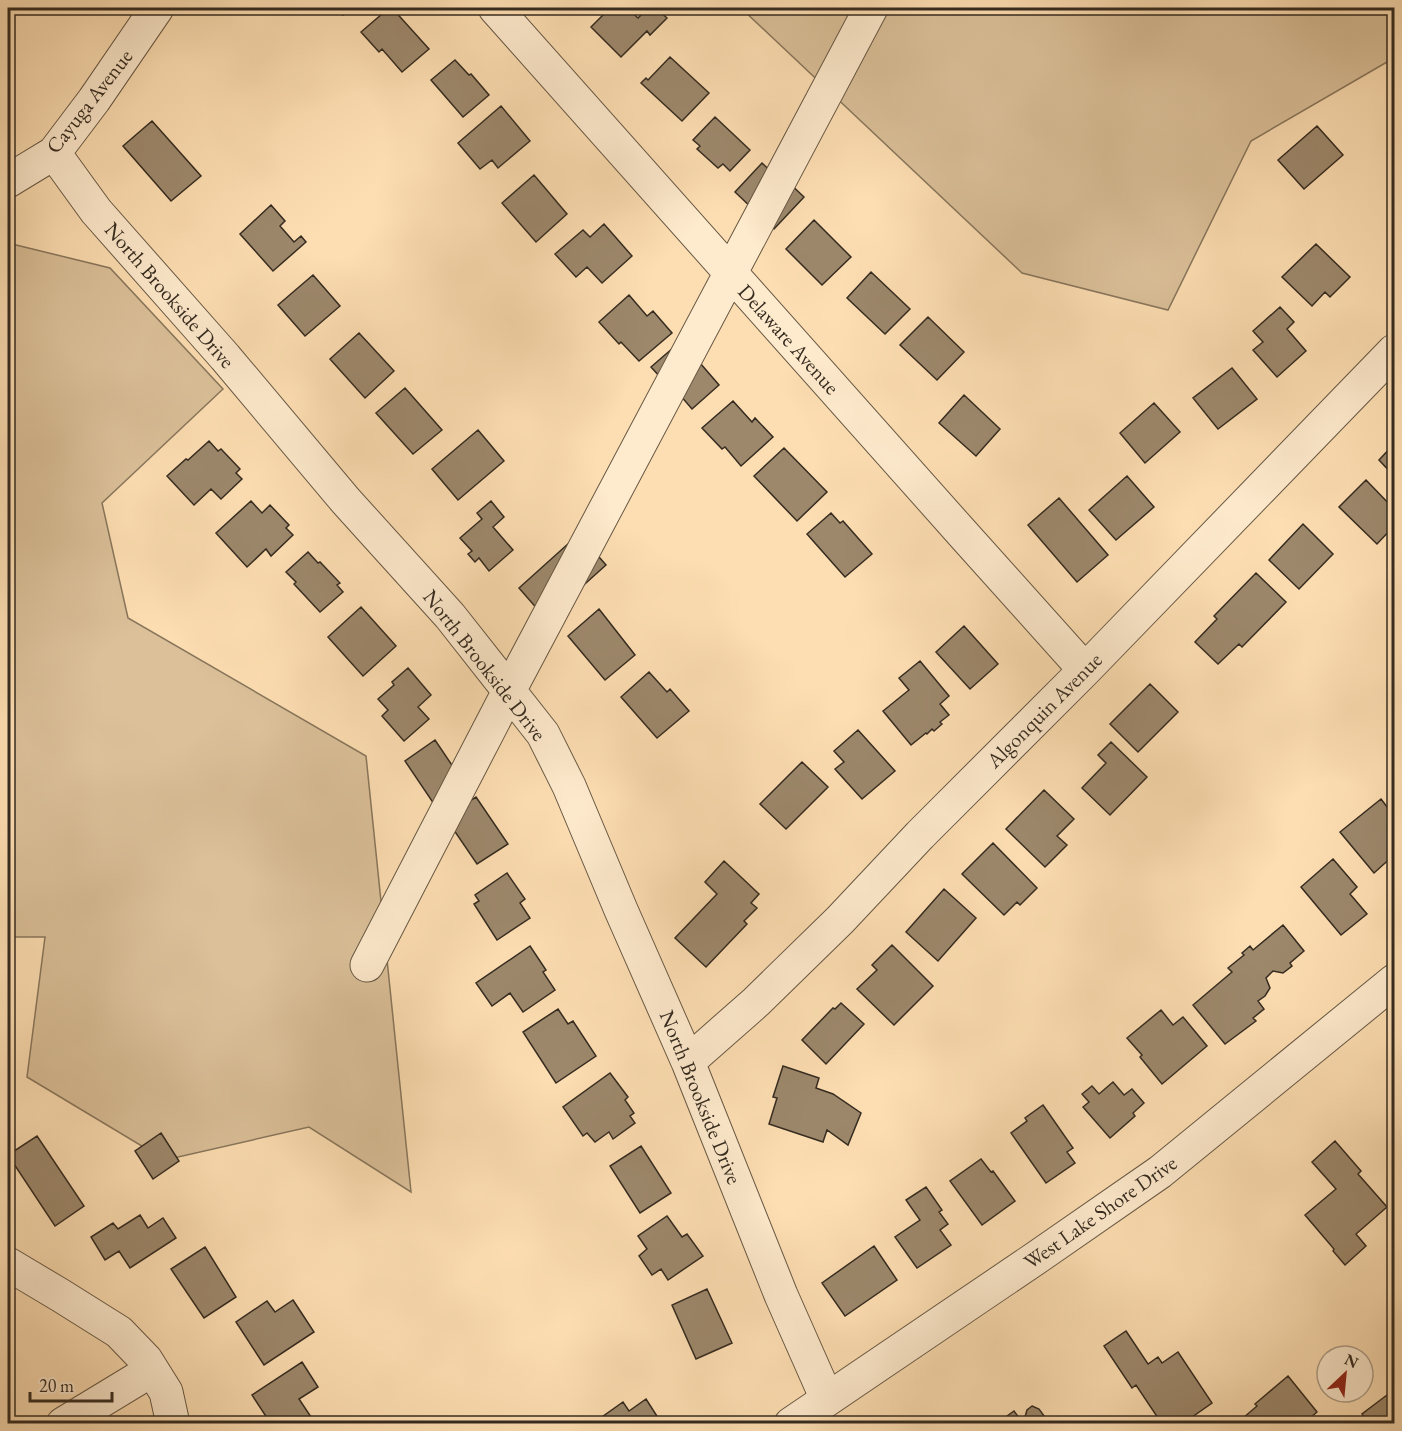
<svg xmlns="http://www.w3.org/2000/svg" width="1402" height="1431" font-family="'EB Garamond',serif">
<style>
.green{fill:#dbc099;stroke:#88765c;stroke-width:1.5}
.building{fill:#9d886c;stroke:#352b20;stroke-width:1.5}
.lines{fill:none;stroke-linecap:round;stroke-linejoin:round}
.minor-casing{stroke:#675844;stroke-width:35}
.tertiary-casing{stroke:#675844;stroke-width:35}
.minor{stroke:#feeacd;stroke-width:33}
.tertiary{stroke:#feeacd;stroke-width:33}
.labels{text-anchor:middle;dominant-baseline:central;stroke-width:6;stroke-linejoin:round;paint-order:stroke}
.street-label{font-size:21px;fill:#352b20;stroke:#feeacd}
</style>
<rect width="100%" height="100%" fill="#fddeb2"/>
<filter id="stains"><feTurbulence type="fractalNoise" baseFrequency=".00333" numOctaves="4"/><feColorMatrix values="0 0 0 0 .2 0 0 0 0 .09 0 0 0 0 .02 0 0 0 .5 -.17"/></filter>
<radialGradient id="worn" r=".72"><stop offset=".6" stop-color="#630" stop-opacity="0"/><stop offset="1" stop-color="#630" stop-opacity=".3"/></radialGradient>
<path class="green" d="M741,8H1394V58L1251,141L1168,310L1022,273Z
M8,243L110,268L223,389L102,503L128,618L366,756L411,1192L309,1127L165,1160L27,1077L45,937H8Z"/>
<path class="building" d="M336,8H352L343,15Z
M389,8H392L429,49L402,72L382,49L379,52L361,32Z
M610,8H627L638,18L648,8H656L667,18L650,35L647,31L621,57L591,27Z
M670,57L709,93L682,121L641,83L646,78L648,80Z
M455,60L469,75L471,74L489,95L463,117L431,80Z
M501,106L530,141L498,168L492,160L480,169L458,143Z
M715,117L750,150L730,171L723,164L718,168L697,149L700,146L693,140Z
M152,121L201,176L171,201L123,146Z
M1317,126L1343,155L1304,189L1278,160Z
M762,163L781,181L784,178L804,197L774,229L735,192Z
M534,175L567,214L536,242L502,203Z
M271,205L285,221L280,226L294,242L301,236L306,242L273,271L240,234Z
M814,220L851,257L822,285L786,249Z
M604,224L632,256L602,283L587,267L576,277L555,254L583,230L590,237Z
M1316,244L1350,277L1330,297L1325,292L1312,306L1282,277Z
M871,272L910,309L885,334L847,298Z
M313,275L340,306L305,336L278,305Z
M629,295L647,316L653,311L672,333L639,361L621,342L619,344L599,322Z
M1280,307L1294,322L1287,329L1306,351L1277,377L1253,350L1263,342L1253,331Z
M928,317L964,352L937,380L900,345Z
M359,333L394,371L365,398L330,359Z
M681,341L719,385L692,409L674,388L672,390L651,367Z
M1232,368L1257,399L1218,429L1193,398Z
M405,388L442,430L413,454L376,413Z
M964,395L1000,429L976,456L939,423Z
M733,401L752,422L755,418L773,437L741,466L725,447L722,449L702,428Z
M1154,403L1180,432L1145,463L1120,433Z
M478,430L504,461L458,500L432,469Z
M209,441L218,451L221,449L240,469L236,473L242,479L221,499L211,489L194,505L167,476L186,459L188,460Z
M1394,444V476L1379,460Z
M784,448L827,492L797,521L754,476Z
M1127,476L1154,507L1116,540L1089,510Z
M1366,480L1394,509V526L1377,544L1339,507Z
M1059,498L1108,555L1077,582L1028,525Z
M251,501L262,513L270,505L289,525L286,528L293,535L271,556L266,549L247,567L216,533Z
M491,501L504,517L493,527L513,550L489,571L479,558L475,562L468,554L472,551L460,538L482,519L477,513Z
M831,513L840,523L843,521L872,554L845,577L807,534Z
M1303,524L1333,554L1299,589L1269,560Z
M579,534L606,565L546,619L519,588Z
M308,552L318,563L320,562L340,583L337,585L343,592L320,612L294,584L296,582L286,572Z
M1256,573L1286,602L1242,647L1239,644L1218,664L1195,642L1217,619L1214,616Z
M361,607L396,646L363,676L328,637Z
M599,609L635,655L605,680L568,636Z
M964,626L998,664L970,689L936,652Z
M920,661L949,696L940,704L949,715L940,722L942,724L934,731L932,729L927,734L926,733L911,745L883,711L909,690L899,678Z
M408,668L431,695L418,707L429,719L404,741L382,716L388,710L378,699L394,685L392,682Z
M649,672L667,692L670,689L689,711L657,738L621,697Z
M1150,684L1178,712L1138,752L1110,724Z
M858,730L895,771L862,799L835,769L844,762L834,751Z
M435,740L466,786L436,807L405,761Z
M1111,742L1147,777L1110,815L1082,788L1106,763L1098,755Z
M802,762L828,787L786,829L760,804Z
M1044,790L1074,819L1057,836L1067,845L1045,867L1006,829Z
M476,797L508,844L477,864L445,817Z
M1381,799L1394,816V855L1374,873L1340,832Z
M993,843L1037,888L1020,905L1017,902L1004,915L962,874Z
M1333,859L1357,887L1350,894L1367,914L1341,935L1301,887Z
M724,861L759,894L751,903L757,908L744,921L747,924L706,967L675,938L717,894L705,882Z
M507,873L525,899L520,903L530,918L497,940L474,904L479,901L475,895Z
M944,889L976,918L938,961L906,932Z
M1283,925L1304,951L1290,963L1292,966L1283,973L1273,971L1266,978L1270,988L1265,996L1258,1001L1264,1009L1253,1018L1256,1021L1225,1044L1193,1005L1232,972L1228,968L1244,955L1242,953L1250,946L1253,950Z
M892,945L933,986L894,1025L857,989L877,970L872,965Z
M530,946L546,970L543,972L555,990L523,1012L510,993L492,1006L476,983Z
M841,1003L864,1024L826,1064L802,1040L833,1008L835,1009Z
M558,1009L568,1024L573,1021L596,1056L556,1083L523,1032Z
M1161,1010L1173,1025L1183,1017L1207,1046L1162,1084L1140,1057L1142,1055L1127,1038Z
M783,1066L819,1078L816,1088L833,1094L861,1113L848,1145L827,1130L823,1142L769,1124L777,1098L773,1097Z
M610,1073L628,1097L625,1100L634,1113L630,1116L635,1123L613,1139L609,1132L595,1142L587,1133L583,1136L563,1107Z
M1113,1082L1124,1095L1132,1089L1144,1103L1133,1113L1135,1116L1110,1138L1083,1107L1089,1102L1082,1094L1092,1086L1099,1094Z
M1043,1105L1073,1148L1067,1152L1075,1163L1046,1183L1011,1133L1027,1121L1025,1118Z
M161,1133L179,1161L153,1179L135,1151Z
M37,1136L84,1206L55,1226L8,1155Z
M1335,1141L1361,1171L1358,1174L1387,1207L1356,1234L1366,1246L1345,1265L1333,1251L1334,1249L1305,1215L1336,1189L1312,1162Z
M641,1146L671,1193L640,1213L610,1166Z
M981,1159L991,1172L993,1171L1015,1201L982,1225L950,1181Z
M926,1187L942,1210L939,1212L948,1224L940,1230L951,1245L917,1268L895,1237L920,1220L906,1200Z
M140,1215L148,1228L163,1218L176,1238L130,1268L119,1251L105,1260L91,1237L113,1223L118,1229Z
M667,1216L682,1237L687,1234L703,1256L668,1280L661,1269L652,1275L639,1256L647,1249L638,1236Z
M874,1246L897,1280L845,1316L822,1283Z
M205,1247L236,1297L204,1318L171,1269Z
M707,1289L732,1343L696,1359L672,1305Z
M293,1300L314,1332L264,1365L236,1322L267,1301L275,1312Z
M1126,1331L1148,1364L1158,1357L1162,1363L1178,1352L1212,1403L1182,1424H1162L1136,1385L1132,1388L1104,1346Z
M302,1362L318,1387L299,1399L315,1423L271,1424L252,1395Z
M1288,1376L1317,1412L1303,1424H1248L1243,1418L1257,1406L1255,1404Z
M1387,1395L1392,1403L1394,1401V1424H1369L1362,1414Z
M646,1399L662,1424H592L623,1402L629,1411Z
M1032,1406L1039,1409L1050,1424H996L1014,1411L1022,1422L1026,1419L1025,1417L1027,1410Z"/>
<g class="lines">
<g class="minor-casing">
<path id="minor" d="M495,8L963,534L1085,670
M54,153L96,211L225,357L346,501L450,616L543,734L569,786L621,910L688,1062L781,1295L827,1399
M8,181L54,153L94,100L157,8
M367,965L509,691L871,8
M688,1062L756,1002L840,920L920,835L1085,670L1394,351
M8,1264L60,1295L119,1332L146,1360L166,1392L173,1424
M63,1424L152,1370"/>
</g>
<g class="tertiary-casing">
<path id="tertiary" d="M791,1424L1036,1258L1160,1172L1394,981"/>
</g>
<use href="#minor" class="minor"/>
<use href="#tertiary" class="tertiary"/>
</g>
<g class="labels">
<g class="street-label">
<text transform="translate(89 101) rotate(-52)">Cayuga Avenue</text>
<text transform="translate(170 295) rotate(49)">North Brookside Drive</text>
<text transform="translate(789 339) rotate(48)">Delaware Avenue</text>
<text transform="translate(485 665) rotate(52)">North Brookside Drive</text>
<text transform="translate(1044 710) rotate(-45)">Algonquin Avenue</text>
<text transform="translate(701 1097) rotate(68)">North Brookside Drive</text>
<text transform="translate(1100 1212) rotate(-35)">West Lake Shore Drive</text>
</g>
</g>
<rect width="1402" height="1431" fill="none" stroke="#fddeb2" stroke-width="30"/>
<rect x="9" y="9" width="1384" height="1413" fill="none" stroke="#352b20" stroke-width="3"/>
<rect x="15" y="15" width="1372" height="1401" fill="none" stroke="#352b20" stroke-width="1.5"/>
<g transform="translate(1345 1374) rotate(26)"><circle r="28" fill="#feeacd" stroke="#ae9e88" stroke-width="1.5"/>
<path d="M0-4.5L10 22L0 15L-10 22Z" fill="#8f2418"/>
<text y="-9" font-size="16" font-weight="bold" text-anchor="middle" fill="#352b20">N</text>
</g>
<path d="M30 1392v9h82v-9" fill="none" stroke="#352b20" stroke-width="3"/>
<text x="39" y="1392" font-size="18" fill="#352b20" stroke="#feeacd" stroke-width="4.5" paint-order="stroke">20 m</text>
<rect width="100%" height="100%" filter="url(#stains)"/>
<rect width="100%" height="100%" fill="url(#worn)"/>
</svg>
